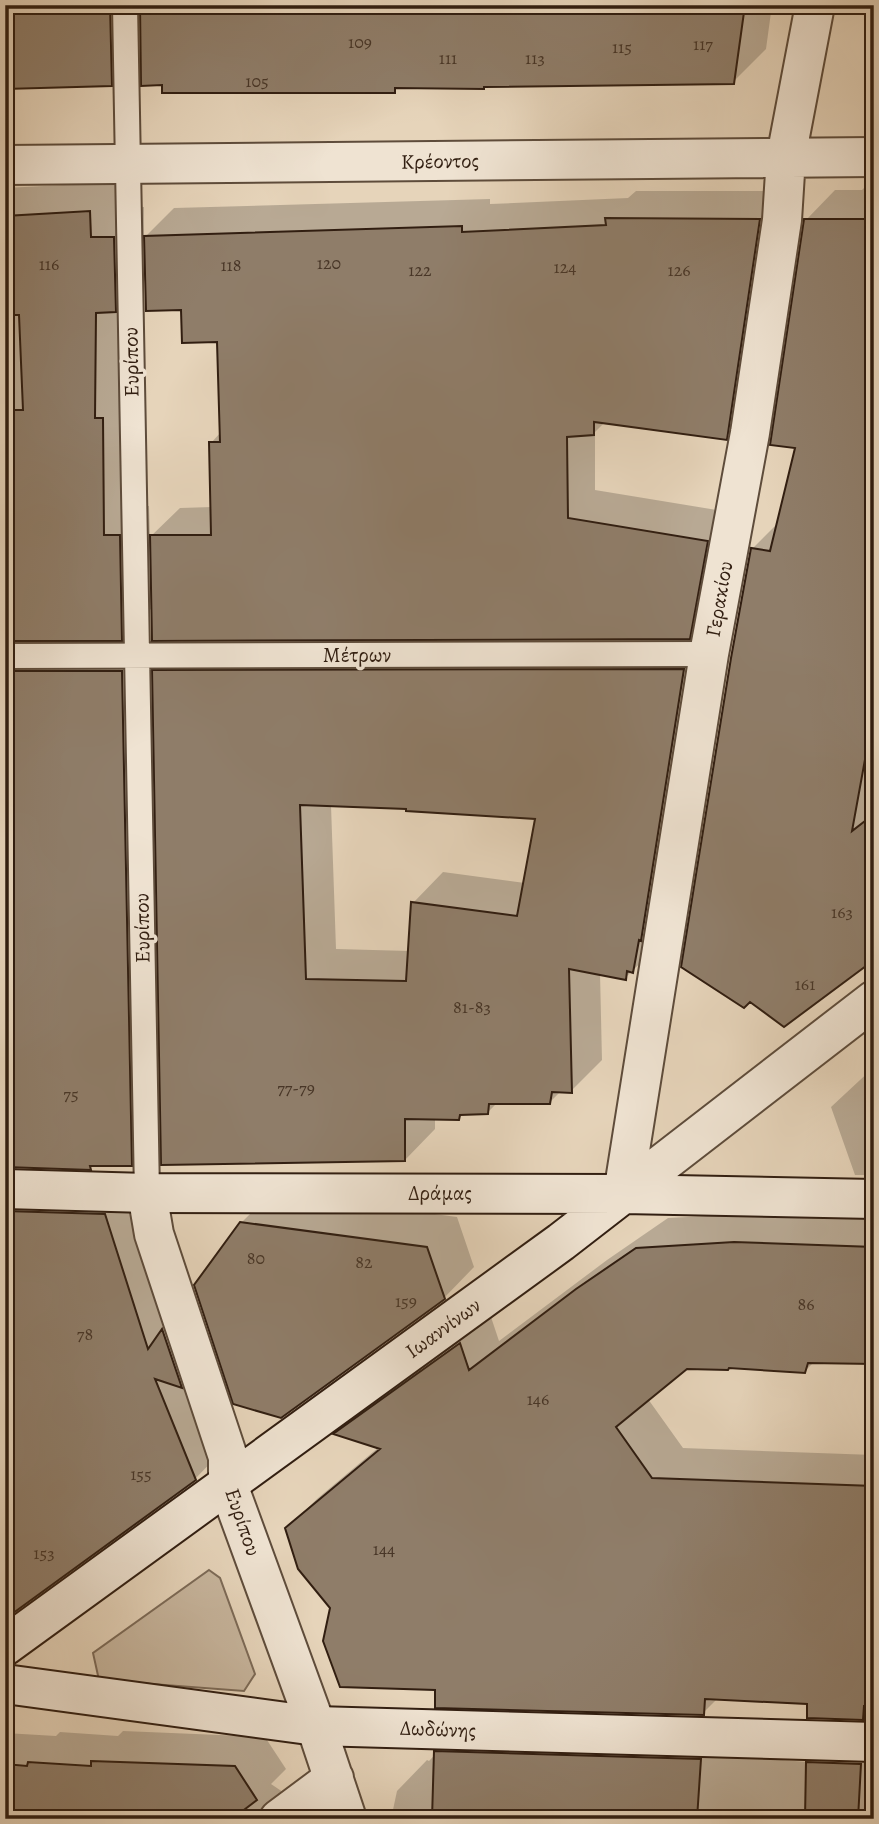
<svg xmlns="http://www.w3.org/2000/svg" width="879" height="1824" font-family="Alegreya,serif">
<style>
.green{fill:#c7b59d;stroke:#7c6a57;stroke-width:2}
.shadow{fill:#0003;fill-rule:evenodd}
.building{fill:#8f7d69;stroke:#311e11;stroke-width:2;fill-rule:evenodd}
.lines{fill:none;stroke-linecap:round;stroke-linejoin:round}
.lane-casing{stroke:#5e4c3b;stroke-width:28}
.street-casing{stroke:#5e4c3b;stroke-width:42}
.secondary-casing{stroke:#311e11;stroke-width:42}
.lane{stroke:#efe3d2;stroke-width:24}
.street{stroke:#efe3d2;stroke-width:38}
.secondary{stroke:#efe3d2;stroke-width:38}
.labels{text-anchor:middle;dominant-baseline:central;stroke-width:7;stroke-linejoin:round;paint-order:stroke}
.number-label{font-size:18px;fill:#483627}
.street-label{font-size:21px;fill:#311e11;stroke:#efe3d2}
</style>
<rect width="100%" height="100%" fill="#e6d4ba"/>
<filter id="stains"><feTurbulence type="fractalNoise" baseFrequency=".00286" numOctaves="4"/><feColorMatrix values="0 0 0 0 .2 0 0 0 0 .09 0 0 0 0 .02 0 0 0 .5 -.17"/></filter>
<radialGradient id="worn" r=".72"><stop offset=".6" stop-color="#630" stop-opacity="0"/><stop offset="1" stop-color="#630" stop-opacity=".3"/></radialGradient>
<path class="green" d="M209,1570L220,1578L255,1674L244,1691L99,1680L93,1653Z"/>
<path class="shadow" d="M5,5H772L766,49L733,82L399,86L394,91L164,83L142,53L111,85Z
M120,182L121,208L144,207V238L174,208L490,199V204L628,198L636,191H788L754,409L726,438L605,422L595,432V490L735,513L717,609L687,639H714L663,941L625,978L600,973L602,1060L571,1091H561L550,1102H498L487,1113H464L458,1119L435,1118V1129L405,1160L163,1132L131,1164L93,1165L90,1168L15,1166L23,1177L135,1184L225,1448L195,1479L14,1610L5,1621V886H14L13,813H5V188ZM147,278L219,340L221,432L211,443L212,507L180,508L150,537L149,506H133L125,300ZM153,607L186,639L153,673L152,641H119ZM331,805L408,807L537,817L525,883L443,872L413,903L410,951L336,949Z
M866,186H874V957L752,549L778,523L797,447L806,220L835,190H862Z
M874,1067V1175H855L831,1107Z
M272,1192L457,1217L474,1267L444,1298L241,1223Z
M766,1213L874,1216V1363L814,1362L805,1371L729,1366L686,1367L648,1399L683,1448L874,1455V1718L809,1716V1702L718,1698L703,1713L437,1689L332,1608L287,1528L318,1498L379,1447L337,1434L366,1404L490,1314L499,1341L607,1260L668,1218Z
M466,1722L729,1756L808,1762L838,1732L874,1733V1819H391L397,1791L427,1760L429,1761Z
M123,1731L265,1737L286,1769L271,1784L323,1819H5V1733L56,1736L60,1732L118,1736Z"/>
<path class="building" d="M5,5H110L112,86L5,89Z
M140,5H745L734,84L484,87V89L395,88V93H162V85L141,86Z
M90,211L91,237H114L116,312L96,313L95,418H103L104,535H120L122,641H5V410H23L19,315H5V216Z
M605,218L760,219L727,440L594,422V435L567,437L568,518L708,541L690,639L152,641L150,535H211L209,442H220L217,342L182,343L181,310L146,311L144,236L462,226V232L606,225Z
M804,219H874V710L852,831L874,814V960L784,1027L750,1002L744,1008L681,967L731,658L751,548L770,551L795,448L770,445Z
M684,669L641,941L639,940L633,973L627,971L626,980L569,969L572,1093L552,1092L550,1104H489L488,1114L460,1115L459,1120L405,1119V1161L161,1165L152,670ZM300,805L406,809V811L535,819L517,916L411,902L406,981L306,979Z
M5,671H122L132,1166H90L91,1170L5,1167V915H13L10,783H5Z
M5,1211L105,1214L148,1349L162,1329L182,1388L155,1379L196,1480L5,1619Z
M240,1222L427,1247L445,1299L281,1418L233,1404L194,1285Z
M734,1242L874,1247V1364L808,1363L805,1373L729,1368L728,1370L687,1369L616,1427L652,1478L874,1486V1706H864L863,1720L807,1718V1704L705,1699L704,1715L435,1708V1690L340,1687L323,1641L330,1608L298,1569L285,1528L380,1449L333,1434L460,1343L469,1370L576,1289L636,1248Z
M434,1751L701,1759L697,1819H432Z
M91,1761L235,1766L257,1800L232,1819H5V1764L27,1766L28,1762L91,1766Z
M806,1762L861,1764L858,1819H805Z"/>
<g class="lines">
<g class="lane-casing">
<path id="lane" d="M125,5L147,1193
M5,656L709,654"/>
</g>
<g class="street-casing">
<path id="street" d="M5,165L874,157
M147,1193L154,1234L228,1457V1485L316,1726L347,1819
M623,1194L709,654L750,433L782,220L786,157L815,5
M623,1194L874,1000
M279,1819L334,1778"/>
</g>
<g class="secondary-casing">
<path id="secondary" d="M5,1189L147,1193L623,1194L874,1199
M5,1646L561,1242L623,1194
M5,1684L316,1726L874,1742"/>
</g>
<use href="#lane" class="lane"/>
<use href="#street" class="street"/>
<use href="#secondary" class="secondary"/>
</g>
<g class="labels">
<g class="number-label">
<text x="360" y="42">109</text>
<text x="703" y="44">117</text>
<text x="622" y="47">115</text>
<text x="448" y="58">111</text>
<text x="535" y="58">113</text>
<text x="257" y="81">105</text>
<text x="329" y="263">120</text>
<text x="49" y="264">116</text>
<text x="231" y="265">118</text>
<text x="565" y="267">124</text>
<text x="420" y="270">122</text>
<text x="679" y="270">126</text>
<text x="842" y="912">163</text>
<text x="805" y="984">161</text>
<text x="472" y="1007">81-83</text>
<text x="296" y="1088">77-79</text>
<text x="71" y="1094">75</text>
<text x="256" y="1258">80</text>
<text x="364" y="1262">82</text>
<text x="406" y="1301">159</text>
<text x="806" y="1304">86</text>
<text x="85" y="1334">78</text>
<text x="538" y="1399">146</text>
<text x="141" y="1474">155</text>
<text x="384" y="1549">144</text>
<text x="44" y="1553">153</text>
</g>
<g class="street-label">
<text transform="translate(440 161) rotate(-1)">Κρέοντος</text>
<text transform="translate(131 362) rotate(-91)">Ευρίπου</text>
<text transform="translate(719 599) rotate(-80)">Γερακίου</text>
<text x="357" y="655">Μέτρων</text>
<text transform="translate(142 928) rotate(-91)">Ευρίπου</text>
<text x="440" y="1193">Δράμας</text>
<text transform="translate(443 1328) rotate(-36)">Ιωαννίνων</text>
<text transform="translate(243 1522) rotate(71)">Ευρίπου</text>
<text transform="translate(438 1729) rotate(2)">Δωδώνης</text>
</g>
</g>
<rect width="879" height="1824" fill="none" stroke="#e6d4ba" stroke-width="28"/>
<rect x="7" y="7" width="865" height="1810" fill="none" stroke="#311e11" stroke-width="3.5"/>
<rect x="14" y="14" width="851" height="1796" fill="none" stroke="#311e11" stroke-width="2"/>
<rect width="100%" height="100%" filter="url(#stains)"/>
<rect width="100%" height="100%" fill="url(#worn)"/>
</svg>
